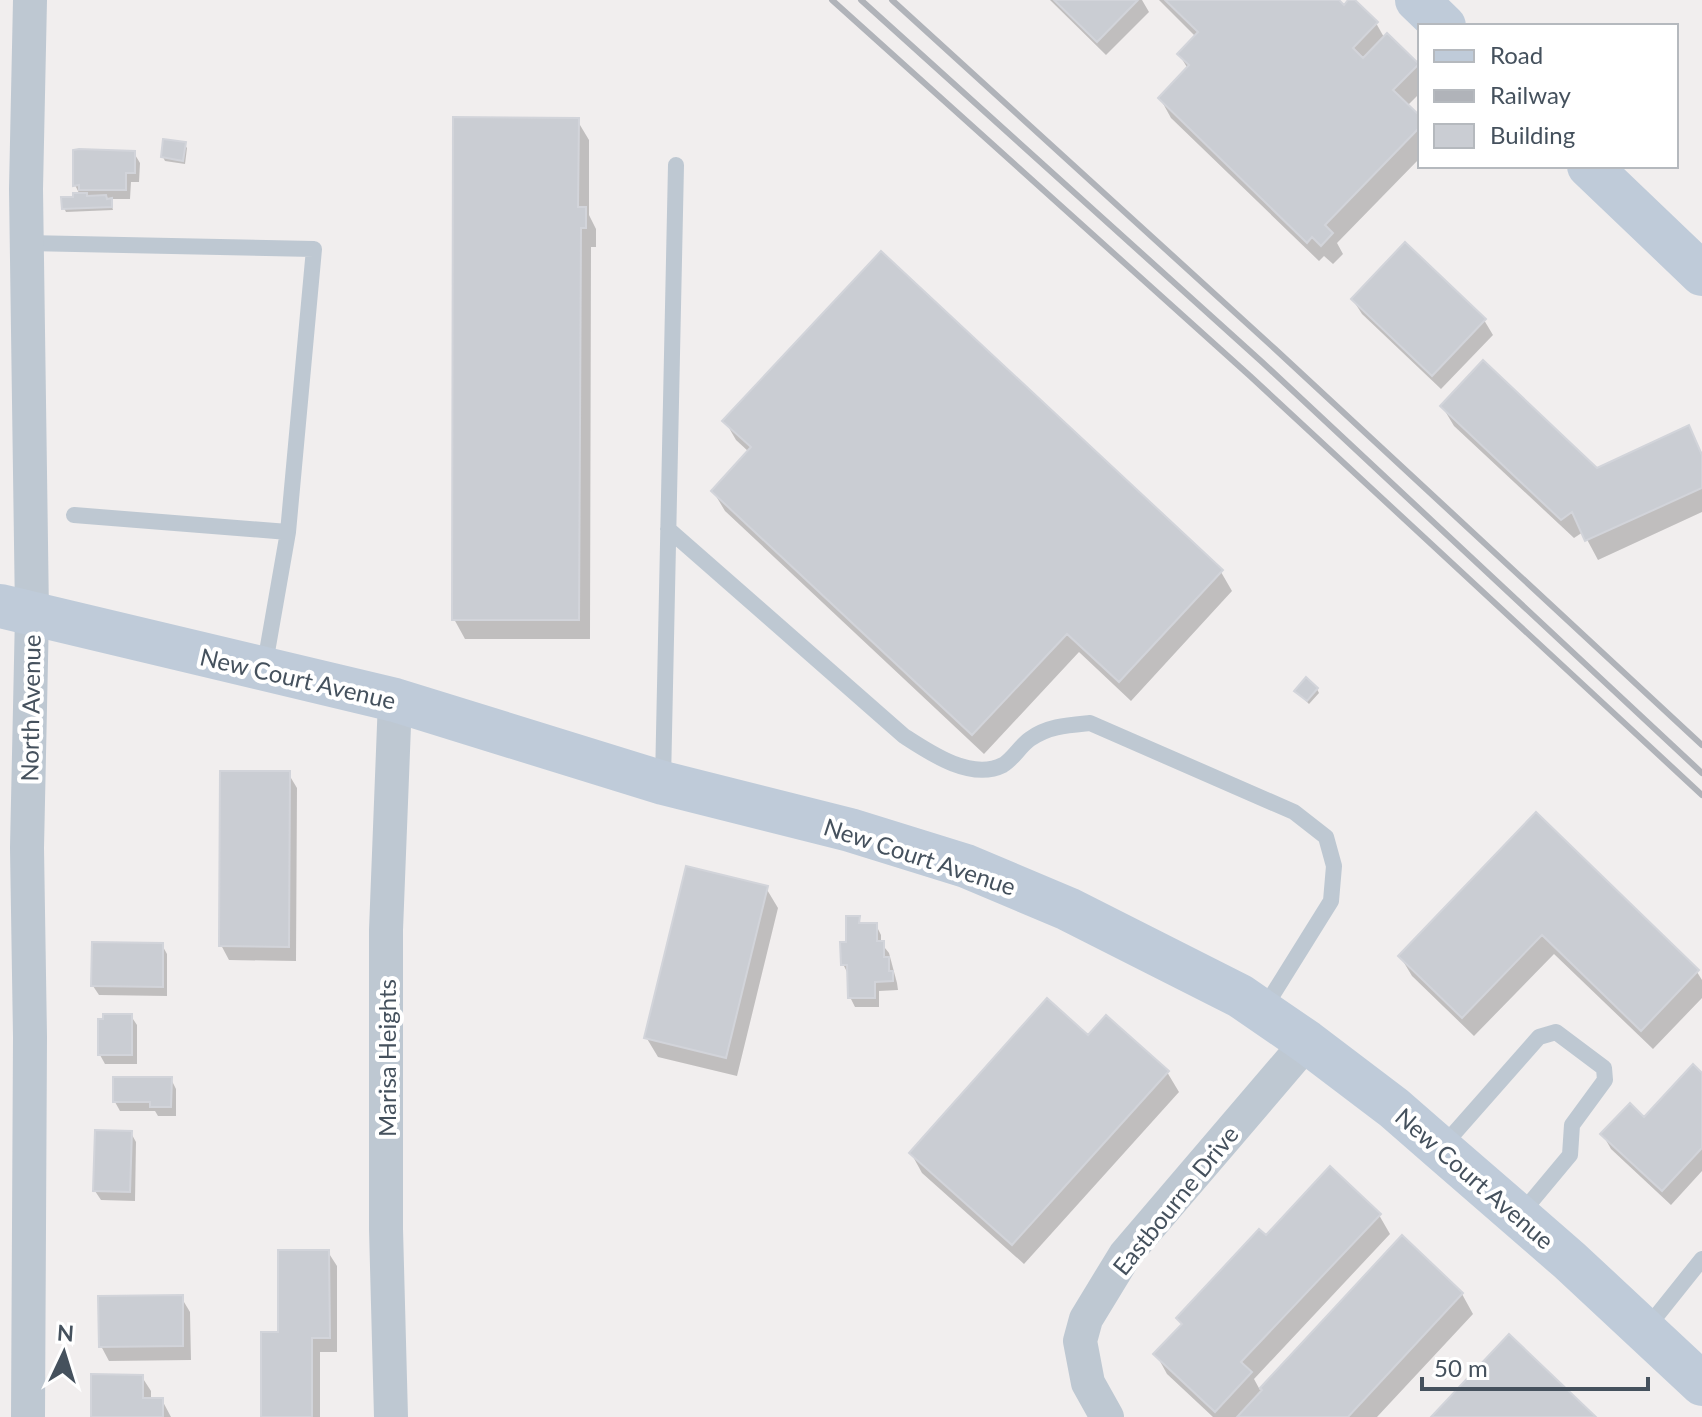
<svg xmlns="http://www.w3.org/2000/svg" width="1702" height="1417" font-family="Lato,sans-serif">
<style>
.shadow{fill:#0003}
.building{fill:#cacdd3;stroke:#d2d4da;stroke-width:2}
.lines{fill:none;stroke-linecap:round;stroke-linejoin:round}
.lane{stroke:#bec8d2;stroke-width:16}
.street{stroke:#bec8d2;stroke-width:34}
.secondary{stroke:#bfcbd9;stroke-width:44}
.rail{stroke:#b0b3b9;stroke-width:6}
.labels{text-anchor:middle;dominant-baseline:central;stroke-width:8;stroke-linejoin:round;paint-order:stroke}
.street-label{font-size:24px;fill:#45515d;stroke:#fff}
</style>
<rect width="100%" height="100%" fill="#f1eeee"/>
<path class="shadow" d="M1050,0H1142L1149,12L1106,55Z
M1159,0H1336L1344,7L1352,0L1376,23L1385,39L1417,65L1420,71V93L1407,106L1420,119V158L1337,243L1343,254L1333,264L1324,256L1319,261L1171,118L1160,98L1188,69L1179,54L1196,37Z
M577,120L589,140V215L596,229V247H591L590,639H465L454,619Z
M184,144L187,148L185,164L165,161L163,157Z
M134,153L140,163L139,182H131L130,199H110L113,210L66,212L64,208L80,195L75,185Z
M1353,300L1484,320L1493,335L1441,389L1362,314Z
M1442,406L1597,470L1688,428L1702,453V512L1598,560L1583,532L1574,538L1454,426Z
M725,421L1221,572L1232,591L1131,701L1079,652L984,754L725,511L713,491L749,452L736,440Z
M1317,689L1319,693L1309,704L1296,691Z
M288,773L297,788L296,961L229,960L221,945Z
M1584,863L1697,972L1702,980V998L1653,1049L1554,954L1474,1036L1412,976L1400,956Z
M766,888L778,908L737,1076L658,1057L646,1037Z
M858,918L862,925H876L881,935V943L889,953L897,983L898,990L879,991V1007H855L850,997L848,974L843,964Z
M162,945L167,954V996L99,995L93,986Z
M131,1016L137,1025V1064H105L100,1055Z
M1088,1038L1167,1072L1179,1092L1024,1264L922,1173L911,1153Z
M1702,1075V1171L1671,1205L1611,1149L1603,1135L1644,1120Z
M171,1079L176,1089V1116H158L155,1111H120L115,1102Z
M131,1133L136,1142L135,1201L101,1200L95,1191Z
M1379,1215L1390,1234L1254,1379L1260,1390L1402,1238L1462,1294L1473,1314L1377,1417H1213L1167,1374L1156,1354L1183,1326L1178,1318L1266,1238Z
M328,1252L337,1266V1352H320V1417H263L280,1334Z
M181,1297L190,1312L191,1360L109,1361L101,1346Z
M142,1377L151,1391V1400H162L171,1417H93Z"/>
<path class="building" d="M1054,0H1138L1097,42Z
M1165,0H1339L1344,5L1348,0H1355L1378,22L1353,48L1363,58L1387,33L1419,64L1393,90L1420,116V127L1325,225L1333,233L1321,246L1312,237L1307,243L1158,98L1189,65L1177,54L1198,32Z
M453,117L579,118L578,207H586V228H581L579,620H452Z
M163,139L186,142L183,161L161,157Z
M79,149L135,151V173H126V190H79V185L73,186V150Z
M73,193H87V196L106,195L107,199L112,198V207L62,209L61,197H73Z
M1405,242L1486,319L1432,376L1351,299Z
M881,251L1223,570L1119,682L1067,634L972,735L711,491L751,447L722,421Z
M1483,360L1597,468L1689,425L1702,455V488L1585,541L1572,512L1561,520L1440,406Z
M1306,677L1318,688L1307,701L1294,691Z
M220,771H290L289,947L219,946Z
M1536,812L1699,970L1641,1031L1542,935L1462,1018L1398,956Z
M686,866L768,886L726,1058L644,1038Z
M846,916H860L859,923H877V941H884V957H889V971H893V981L875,982V998H848L847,965H841L840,942H846Z
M92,942L163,943V987L91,986Z
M1047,998L1088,1035L1106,1015L1169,1071L1012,1245L909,1153Z
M103,1014H132V1055H98V1019H103Z
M1693,1064L1702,1073V1148L1662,1191L1600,1134L1630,1103L1644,1117Z
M113,1077H172L171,1107H150V1102H113Z
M95,1130L132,1131L130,1192L93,1191Z
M1330,1166L1381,1214L1241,1362L1252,1372L1215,1412L1153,1354L1182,1324L1176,1318L1259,1229L1266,1235Z
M1402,1235L1463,1293L1348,1417H1237L1262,1390L1260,1388Z
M278,1250H329L330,1338H312V1417H261V1332H278Z
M183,1295V1346L99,1347L98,1296Z
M1509,1334L1596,1417H1431Z
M91,1374L143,1375V1398H163V1417H91Z"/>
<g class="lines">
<path class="lane" d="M27,243L314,249L288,532L264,669
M74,515L288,532
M668,529L904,736C930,753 971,781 1003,765C1013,759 1020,746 1030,739C1048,726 1069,725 1090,723L1294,812L1326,837L1334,866L1331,901L1263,1010
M663,781L676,165
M1442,1147L1539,1037L1556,1032L1604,1068L1605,1080L1572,1125L1570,1155L1520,1215
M1646,1329L1702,1259"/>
<path class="street" d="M28,1417L30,1037L27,848L32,614L26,189L30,0
M391,1417L386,1229V930L395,700
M1107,1417L1088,1383L1080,1341L1086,1319L1125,1255L1307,1042"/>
<path class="secondary" d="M1417,0L1444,26
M1589,166L1702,274
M0,606L395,700L663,783L850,830L966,866L1068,909L1240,996L1307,1042L1394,1108L1441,1149L1569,1260L1702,1384"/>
<path class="rail" d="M832,0L1250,376L1702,795
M861,0L1262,362L1702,773
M892,0L1275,349L1702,745"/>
</g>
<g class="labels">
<g class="street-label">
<text transform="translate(298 678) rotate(13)">New Court Avenue</text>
<text transform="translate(30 708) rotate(-89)">North Avenue</text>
<text transform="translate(920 856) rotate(18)">New Court Avenue</text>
<text transform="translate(386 1058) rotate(-90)">Marisa Heights</text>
<text transform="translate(1475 1178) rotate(41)">New Court Avenue</text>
<text transform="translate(1175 1200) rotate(-51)">Eastbourne Drive</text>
</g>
</g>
<rect x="1418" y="24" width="260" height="144" fill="#ffffff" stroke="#b5b9be" stroke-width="2"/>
<rect x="1434" y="50" width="40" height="12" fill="#bfcbd9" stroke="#b5b9be" stroke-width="2"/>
<text x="1490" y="64" font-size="24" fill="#45515d">Road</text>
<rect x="1434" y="90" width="40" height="12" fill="#b0b3b9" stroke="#b5b9be" stroke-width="2"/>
<text x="1490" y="104" font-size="24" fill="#45515d">Railway</text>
<rect x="1434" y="124" width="40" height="24" fill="#cacdd3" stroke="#b5b9be" stroke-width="2"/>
<text x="1490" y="144" font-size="24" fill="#45515d">Building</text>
<g transform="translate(64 1353) rotate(4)" stroke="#ffffff" stroke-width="6" paint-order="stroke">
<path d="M0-6L14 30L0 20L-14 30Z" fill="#45515d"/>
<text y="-12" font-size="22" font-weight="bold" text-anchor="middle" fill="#45515d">N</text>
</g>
<path d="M1422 1377v12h226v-12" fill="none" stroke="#45515d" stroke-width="4"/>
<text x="1434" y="1377" font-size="24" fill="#45515d" stroke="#ffffff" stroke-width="6" paint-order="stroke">50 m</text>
</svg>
